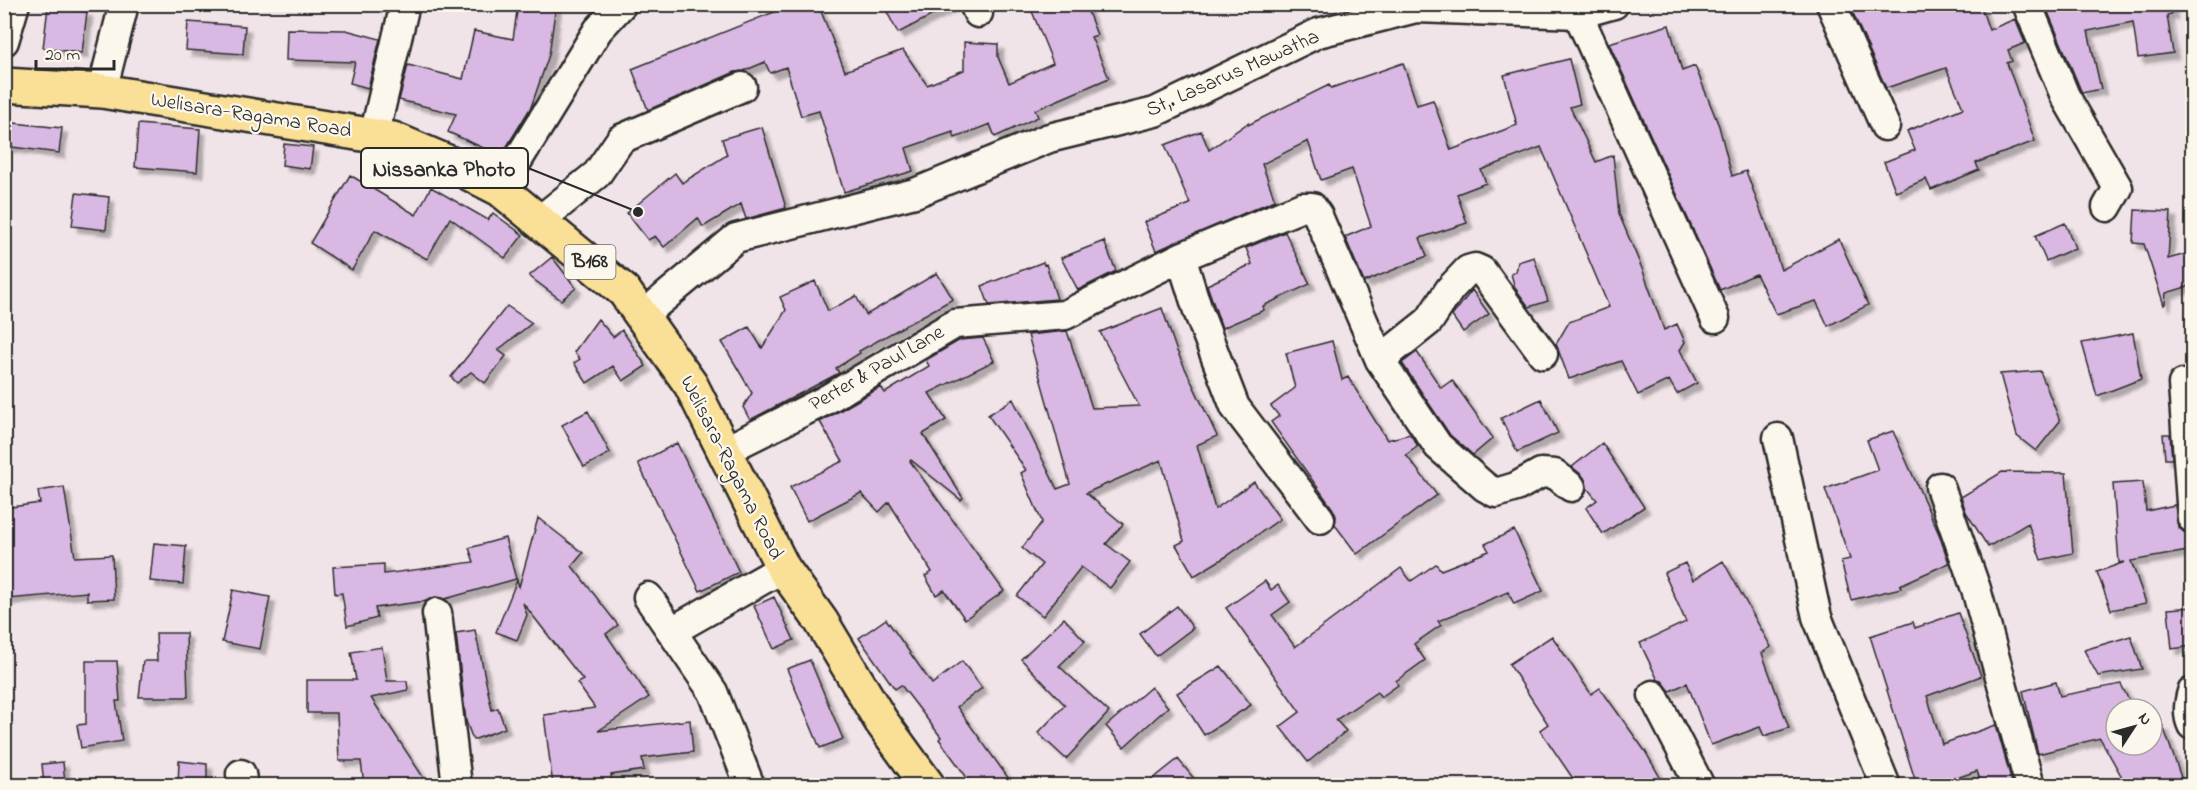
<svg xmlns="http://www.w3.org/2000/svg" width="2197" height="790" font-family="'Indie Flower',sans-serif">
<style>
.building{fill:#d9b8e3;stroke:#2b2b2b;stroke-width:1.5;filter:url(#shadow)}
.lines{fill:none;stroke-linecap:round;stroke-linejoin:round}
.street-casing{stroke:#2b2b2b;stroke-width:33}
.primary-casing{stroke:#2b2b2b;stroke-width:38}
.street{stroke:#fbf7ec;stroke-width:28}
.primary{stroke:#fadf96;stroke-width:33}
.labels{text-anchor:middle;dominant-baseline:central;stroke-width:4.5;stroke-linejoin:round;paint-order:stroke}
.shield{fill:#fbf7ec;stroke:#696865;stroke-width:1.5}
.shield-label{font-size:20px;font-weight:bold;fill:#2b2b2b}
.street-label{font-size:21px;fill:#2b2b2b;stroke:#fbf7ec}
.leader{fill:none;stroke:#2b2b2b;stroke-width:2}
.callout-dot{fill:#2b2b2b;stroke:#fbf7ec;stroke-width:2}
.callout{fill:#fbf7ec;stroke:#2b2b2b;stroke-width:2}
.callout-label{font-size:22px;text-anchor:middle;font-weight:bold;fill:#2b2b2b}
</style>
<defs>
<filter id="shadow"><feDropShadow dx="5.5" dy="5.5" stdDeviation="1.5" flood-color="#0004"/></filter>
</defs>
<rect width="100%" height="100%" fill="#f1e4e9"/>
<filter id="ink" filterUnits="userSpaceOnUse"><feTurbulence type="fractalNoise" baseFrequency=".0167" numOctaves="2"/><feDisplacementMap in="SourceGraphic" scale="12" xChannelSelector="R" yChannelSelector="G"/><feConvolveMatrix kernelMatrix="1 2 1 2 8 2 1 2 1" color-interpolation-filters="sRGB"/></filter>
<g filter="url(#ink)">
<path class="building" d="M518,4H556L549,55L531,107L501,156L448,132L456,114L399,100L408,65L463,79L474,31L513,39Z
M771,4H818L845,71L903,50L927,85L964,70V42L998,44V57L1009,83L1053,63L1029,4H1085L1097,35L1091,37L1109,78L1035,110L1038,117L995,137L990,124L955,138L953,132L906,148L913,171L844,192L819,111L801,116L786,67L770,73L765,62L744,71L735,72L648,110L632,69L774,12Z
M900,4H954L898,33L887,12Z
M1849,4H1980L1989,30L2015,19L2025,43L2008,50L2012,61L2007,63L2035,141L1976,163L1979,170L1931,190L1926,179L1896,192L1884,162L1915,150L1907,131L1963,108L1946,68L1886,88Z
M2048,4H2171L2172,14L2167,15L2173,53L2138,58L2133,22L2088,31L2101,89L2082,93L2045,5Z
M48,7L87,12L82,53L43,48Z
M188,22L245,26L243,54L186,50Z
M1669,25L1682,71L1695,66L1719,126L1732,176L1746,171L1764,220L1765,219L1781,270L1839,239L1868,305L1828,326L1816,301L1776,314L1756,274L1720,290L1609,43Z
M287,29L346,30L380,39L368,88L350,83L355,62L286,60Z
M1569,59L1580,104L1570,107L1596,162L1613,155L1619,214L1643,271L1664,330L1677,324L1685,342L1680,350L1697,383L1677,394L1669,380L1638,395L1621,361L1569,379L1556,344L1569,322L1609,307L1541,147L1481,170L1486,183L1457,194L1467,223L1420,238L1427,256L1364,282L1345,237L1371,226L1352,169L1321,180L1308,141L1262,164L1275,200L1156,251L1144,222L1190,204L1165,145L1201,131L1209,150L1248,123V125L1329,85L1331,88L1403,63L1417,105L1433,100L1451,150L1517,125L1504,75Z
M4,122L62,128L59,153L4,146Z
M138,124L200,129L197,172L135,167Z
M762,127L786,208L746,219L741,204L703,227L698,218L664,247L655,236L648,240L627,213L675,173L682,183L727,155L722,139Z
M284,144L313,147L310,169L282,165Z
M350,175L416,215L431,187L488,220L493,213L523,235L505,258L450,218L427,259L375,230L352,270L310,243Z
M76,193L109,197L106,230L72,226Z
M2135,210L2171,212L2168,259L2193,252V285L2166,293L2165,304L2164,305L2144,244L2133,243Z
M2065,223L2075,248L2046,261L2035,236Z
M1285,232L1310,284L1263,306L1264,310L1222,328L1207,285L1252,264L1246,248Z
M1104,241L1116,271L1078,290L1061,258Z
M552,257L576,288L561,300L529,276Z
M1534,257L1548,301L1529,307L1515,288L1511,274L1516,272L1518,262Z
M1043,262L1044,265L1046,264L1057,299L989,305L982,286Z
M937,273L953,299L859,351L860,353L836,368L839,373L750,420L743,407L752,393L722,342L749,327L762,348L786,310L780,297L815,281L828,311L856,296L866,315Z
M1472,290L1489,314L1463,332L1452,316Z
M507,306L532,323L498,350L506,356L485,383L471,372L457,383L451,377Z
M1162,308L1176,349L1217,436L1197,445L1215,509L1254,482L1280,519L1227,556L1194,576L1176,545L1184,541L1161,460L1086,493L1123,524L1106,544L1130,562L1110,588L1081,567L1043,616L1017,596L1042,564L1022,548L1042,522L1021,473L1026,470L988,415L1013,399L1057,489L1070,484L1028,335L1067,331L1092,408L1139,406L1100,332Z
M598,319L613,337L622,330L646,366L623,381L613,366L587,383L574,363L580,359L574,352Z
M2133,333L2141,379L2097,396L2082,343Z
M983,338L994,361L929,393L946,420L923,434L963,498L961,500L911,460L910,461L1004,591L965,619L944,590L936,595L925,576L932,572L889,502L879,512L861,493L807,521L790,487L843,461L820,422L881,387L885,393L929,366L926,360L960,340Z
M1332,341L1342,380L1348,377L1387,440L1410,434L1418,446L1406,455L1437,495L1357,554L1335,525L1336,516L1333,509L1271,422L1279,416L1271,406L1295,388L1286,353Z
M1417,352L1441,388L1452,380L1493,438L1473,455L1450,435L1402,363Z
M2040,371L2060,421L2036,451L2017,436L2000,374Z
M1541,399L1558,433L1517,452L1501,418Z
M588,411L610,453L584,467L562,425Z
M1893,431L1939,534L1949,563L1900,585L1901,588L1851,600L1841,561L1850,559L1825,489L1878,470L1867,440Z
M2163,434H2170L2172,459H2165Z
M677,443L739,572L700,591L638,463Z
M1602,443L1644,507L1603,534L1586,508L1597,500L1587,488L1586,481L1582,475L1572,467Z
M2002,472L2066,473L2073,553L2041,560L2028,523L1988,547L1966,512L1961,497Z
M2143,482L2146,511L2175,505L2178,527L2184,532L2193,534V550L2131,561L2146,603L2111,610L2097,572L2125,562L2119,563L2113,484Z
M64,487L75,557L112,555L114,599L87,600V592L7,599L4,581V508L40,503L38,491Z
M538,518L583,553L572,566L618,625L606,634L649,697L598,731L690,720L693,752L642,758L644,770L611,775L612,786H553L544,715L595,708L577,683L583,680L523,603L527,615L517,640L496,632L517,580L519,587Z
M1514,530L1543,591L1514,604L1508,592L1438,621L1441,625L1414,644L1425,660L1396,681L1398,685L1381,697L1377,692L1336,720L1346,731L1308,762L1280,727L1300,712L1226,608L1265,581L1271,590L1278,585L1290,602L1272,615L1295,647L1401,568L1411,581L1436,564L1441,570L1489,551L1485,544Z
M505,538L516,579L445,599L435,597L426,601L375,608L377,618L347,626L342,593L335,594L333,567L384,564V574L474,562L469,548Z
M154,543L186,546L183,584L150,581Z
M1723,561L1771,647L1762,653L1789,728L1764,736L1760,727L1711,745L1687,683L1670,691L1662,681L1658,680L1640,643L1686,622L1664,573L1685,563L1693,580Z
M233,590L270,597L260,649L222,642Z
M774,597L794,640L774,649L754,606Z
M1177,606L1193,628L1156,656L1140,634Z
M2193,607V646L2172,649L2168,609Z
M1958,613L1981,676L1927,696L1942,744L1996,725L2013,786H1982L1977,771L1933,786H1917L1870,636L1913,622L1915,628Z
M1064,618L1085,641L1059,666L1109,712L1066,759L1038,733L1065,705L1021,659Z
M886,619L932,684L962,661L982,688L957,707L1014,786H973L939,739L941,737L901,685L895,689L859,638Z
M475,630L492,710L498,708L505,728L473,740L466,721L456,633Z
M156,633H186L188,697H139L143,661H157Z
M1552,636L1591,694L1600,688L1645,751L1665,786H1578L1540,730L1548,724L1509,664Z
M2131,636L2142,669L2098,676L2084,650Z
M382,647L387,681H407L408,690L371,698L429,786H364L361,761H339L337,713H307V680H356L351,652Z
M810,660L843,739L820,748L787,669Z
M86,661H117L120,701H116L122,741L81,748L77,725L86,724Z
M1221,666L1251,705L1204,735L1177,693Z
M2056,682L2060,696L2121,684L2133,709H2116V745H2152V730L2163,726L2184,786H2127L2100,738L2038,754L2023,691Z
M1151,687L1168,707L1124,747L1106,726Z
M1178,759L1200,786H1144Z
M179,761L207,764V786H178Z
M63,762L65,784L44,786L42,764Z"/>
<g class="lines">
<g class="street-casing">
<path id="street" d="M974,4L978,13
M1831,4L1885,126
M2027,4L2065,96L2118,188L2107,207
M1578,14L1715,318
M4,41L15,4
M102,91L124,4
M374,136L405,4
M500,189L598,30L622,4
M539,221L597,174L621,139L742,87
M1181,257L1198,311L1235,407L1320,519
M642,316L736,238L915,193L1049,138L1155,112L1318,33L1416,8L1578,14L1614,4
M1380,360L1429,321L1450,289L1468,270L1475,268L1482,271L1543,354
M2183,384L2192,518
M1778,438L1817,617L1886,786
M724,451L824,401L955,324L1065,315L1181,257L1302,207H1312L1318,216L1380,360L1438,446L1485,487L1496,493L1516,487L1541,473L1555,474L1571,487
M1940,487L1976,589L2030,786
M648,597L713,692L750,786
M437,613L457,786
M672,631L783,568
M2192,692C2189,702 2187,715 2192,725
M1653,695L1700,786
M241,774L243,786"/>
</g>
<g class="primary-casing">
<path id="primary" d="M4,85L102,91L393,139L447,162L500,189L624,291L691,385L783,568L821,621L881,721L928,786"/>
</g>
<use href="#street" class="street"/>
<use href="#primary" class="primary"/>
</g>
</g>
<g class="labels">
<rect class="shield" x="564.5" y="245" width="51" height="34" rx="4.5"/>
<g class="shield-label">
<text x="590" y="262">B168</text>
</g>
<g class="street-label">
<text transform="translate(1233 74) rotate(-24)">St,. Lasarus Mawatha</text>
<text transform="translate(251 116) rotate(9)">Welisara-Ragama Road</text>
<text transform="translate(877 369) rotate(-30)">Perter &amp; Paul Lane</text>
<text transform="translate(731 468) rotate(63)">Welisara-Ragama Road</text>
</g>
</g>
<path class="leader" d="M638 212L528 168"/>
<circle class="callout-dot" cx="638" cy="212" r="6"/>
<rect class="callout" x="361" y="148" width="167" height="40" rx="6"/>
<g class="callout-label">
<text x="444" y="176">Nissanka Photo</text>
</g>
<rect width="2197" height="790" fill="none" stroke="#fbf7ec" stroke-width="24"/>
<rect x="12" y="12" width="2173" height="766" fill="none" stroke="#2b2b2b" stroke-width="2" filter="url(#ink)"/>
<g transform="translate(2134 727) rotate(54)"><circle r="28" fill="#fbf7ec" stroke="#a8a59f" stroke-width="1.5"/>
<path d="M0-4.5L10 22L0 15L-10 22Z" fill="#2b2b2b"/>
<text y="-9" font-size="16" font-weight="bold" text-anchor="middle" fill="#2b2b2b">N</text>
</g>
<path d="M36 60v9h78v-9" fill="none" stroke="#2b2b2b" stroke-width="3"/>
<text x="45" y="60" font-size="18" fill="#2b2b2b" stroke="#fbf7ec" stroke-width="4.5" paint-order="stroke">20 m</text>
</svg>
